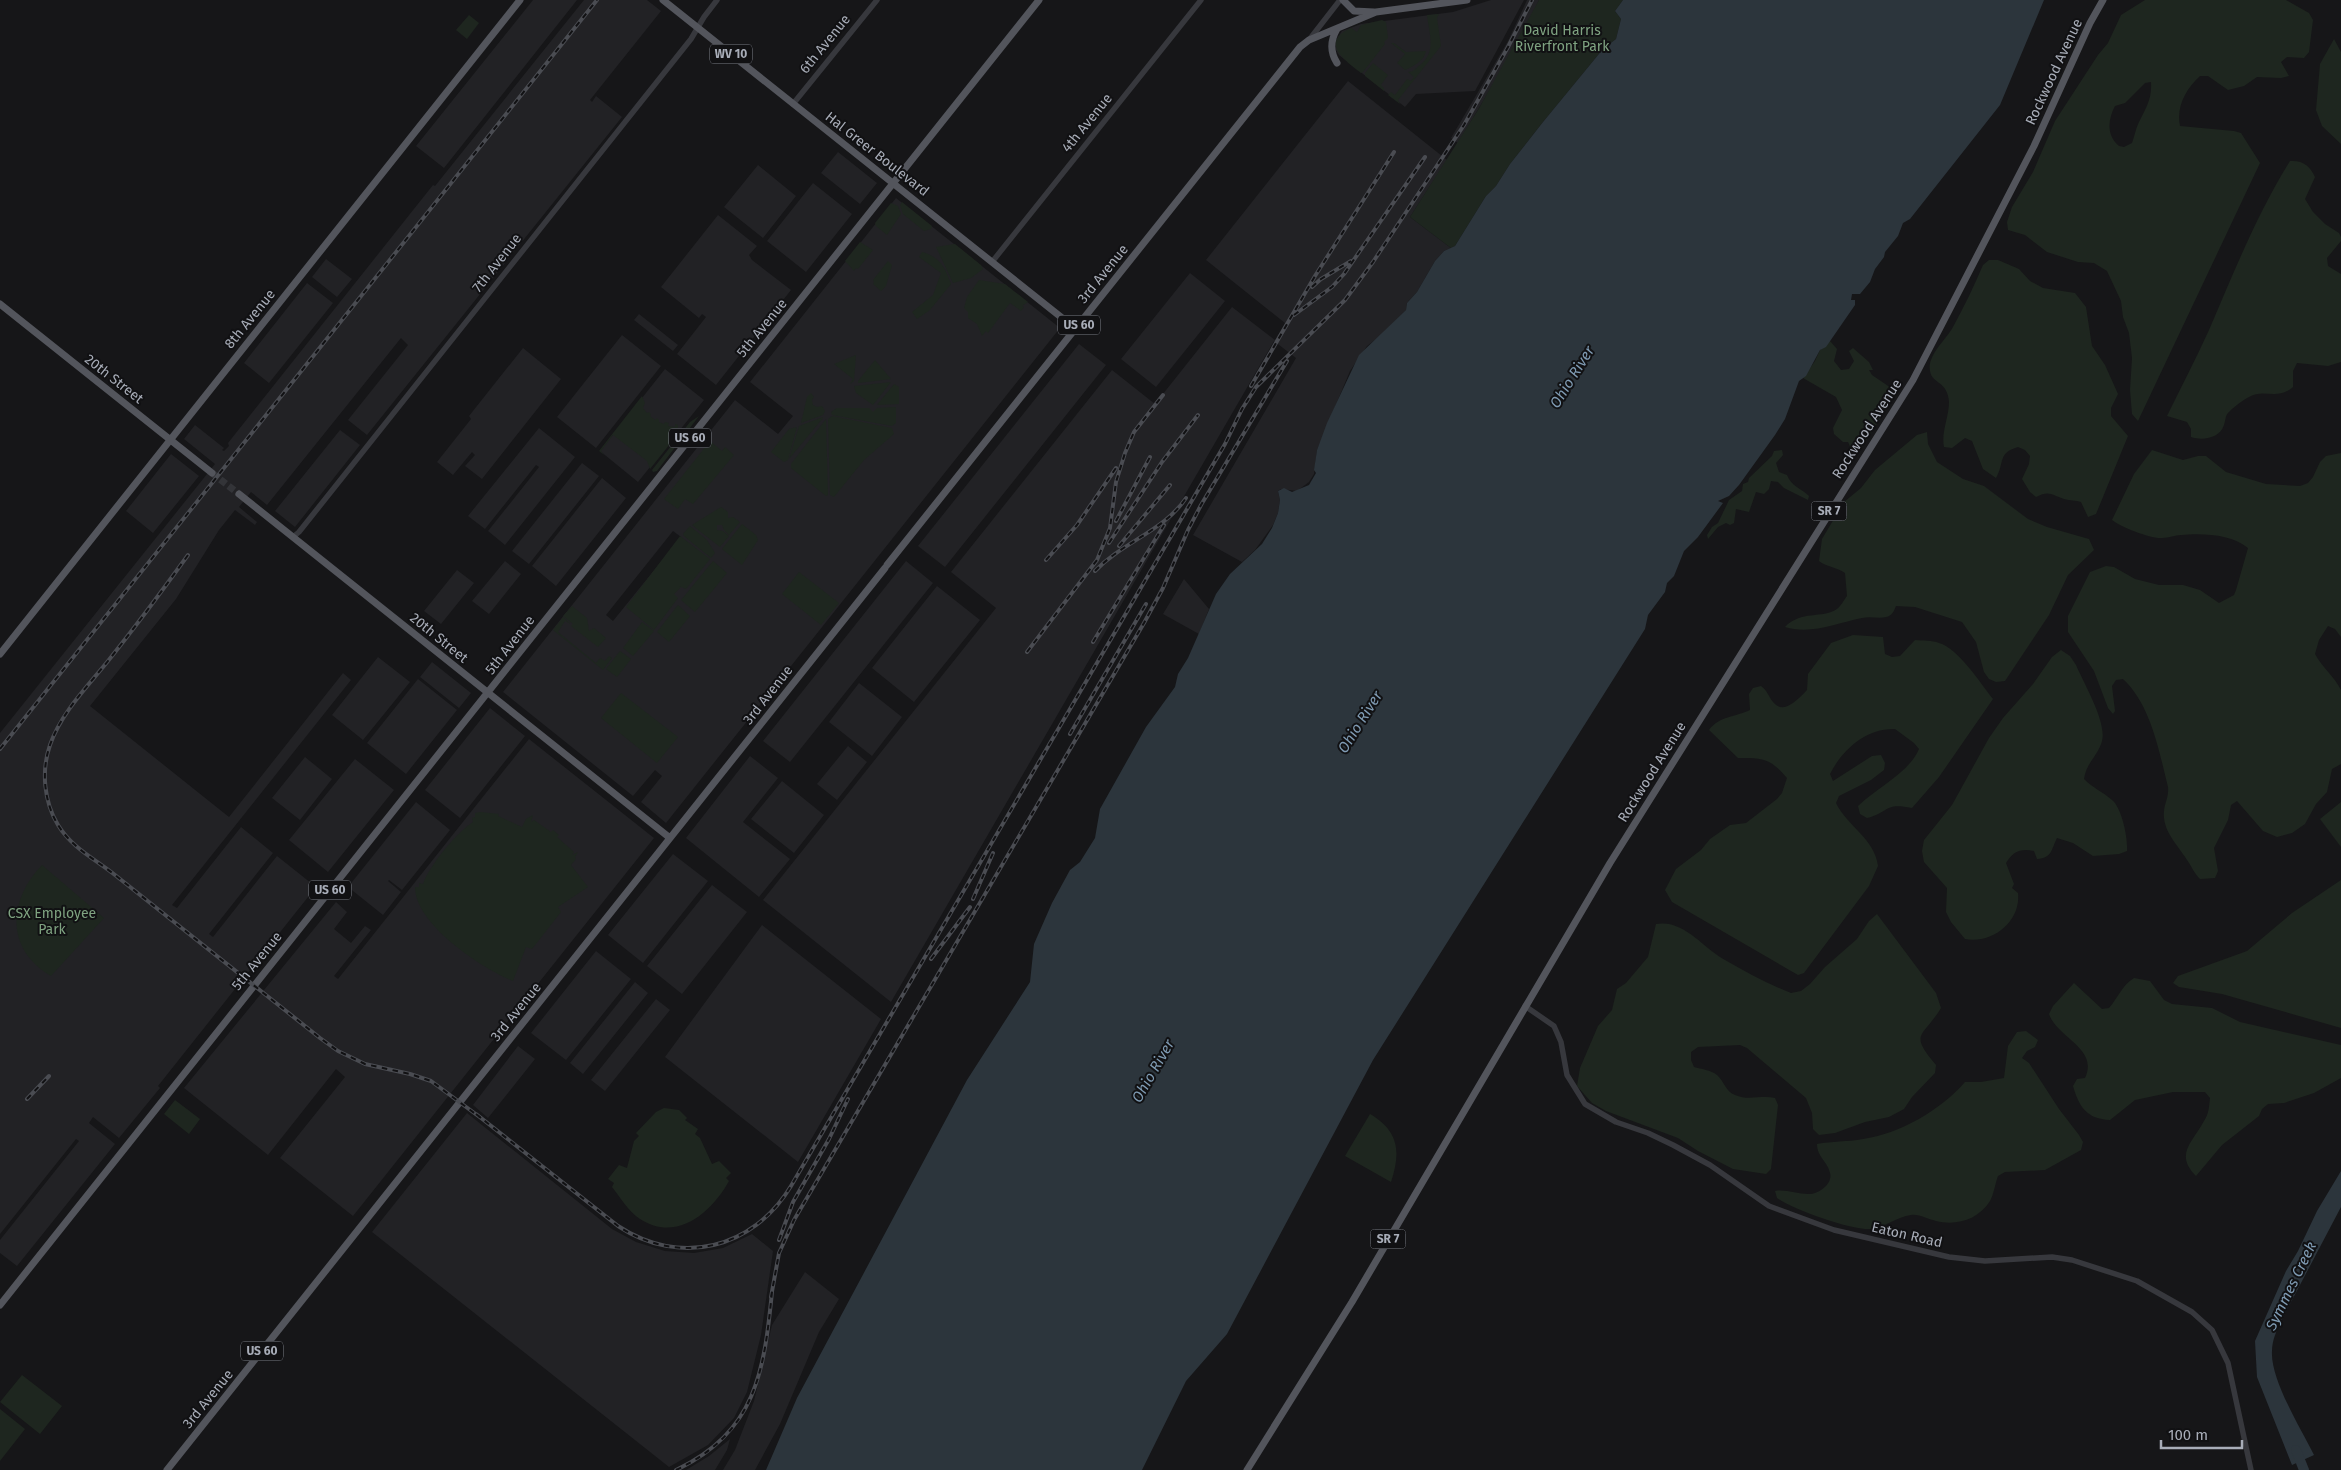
<svg xmlns="http://www.w3.org/2000/svg" width="2341" height="1470" font-family="'Fira Sans',sans-serif">
<style>
.built{fill:#222225;fill-rule:evenodd}
.green{fill:#1e261f;fill-rule:evenodd}
.water{fill:#2c353c}
.lines{fill:none;stroke-linecap:round;stroke-linejoin:round}
.river{stroke:#2c353c;stroke-width:10}
.major-tunnel{stroke:#333438;stroke-width:7;stroke-dasharray:7 3.5;stroke-linecap:butt}
.minor{stroke:#37383d;stroke-width:5.5}
.major{stroke:#53555c;stroke-width:7}
.rail-casing{stroke:#4a4c52;stroke-width:4}
.rail{stroke:#111113;stroke-width:2;stroke-dasharray:5.5;stroke-linecap:butt}
.labels{text-anchor:middle;dominant-baseline:central;stroke-width:4;stroke-linejoin:round;paint-order:stroke}
.shield{fill:#111113;stroke:#7b7e86;stroke-width:1}
.shield-label{font-size:12px;font-weight:bold;fill:#a8adb8}
.park-label{font-size:14px;fill:#7fa381;stroke:#111113}
.street-label{font-size:14px;fill:#a8adb8;stroke:#111113}
.water-label{font-size:15px;font-style:italic;fill:#7f9bb3;stroke:#111113}
</style>
<rect width="100%" height="100%" fill="#161618"/>
<path class="built" d="M533,0H577L444,168L416,146Z
M584,0H647L661,11L590,100L592,102L596,96L622,117L367,435L348,420L408,345L401,338L267,505L251,492L239,507L257,522L255,525L235,510L219,530L176,599L90,706L229,817L343,673L351,680L172,905L177,908L241,827L273,853L209,934L213,937L277,856L316,887L158,1086L160,1088L119,1138L93,1117L89,1123L115,1144L17,1266L0,1253V1240L79,1141L76,1139L0,1234V733L215,464L184,439L195,425L224,448L222,450L224,451L229,446L228,443L433,185L435,186Z
M1491,0H1524L1475,91L1416,94L1405,107L1339,55L1336,50V40L1342,31L1361,24L1453,12Z
M1527,0H1539L1522,36L1458,143L1451,138L1508,41Z
M1348,81L1447,160L1410,217L1451,248L1444,251L1435,261L1417,292L1407,303L1406,310L1379,337L1367,346L1350,371L1317,450L1314,474L1309,482L1297,491L1281,489L1278,491L1280,500L1278,513L1273,525L1255,550L1242,562L1193,535L1296,358L1274,341L891,1002L763,900L996,608L951,572L1112,370L1155,404L1232,307L1275,340L1285,323L1206,260Z
M838,152L877,183L860,204L821,173Z
M758,165L796,196L763,238L724,207Z
M813,183L852,214L806,272L767,241Z
M896,198L1060,328L666,823L641,802L662,776L655,770L633,796L503,692L735,400L778,434L793,416L750,382ZM673,531L681,537L613,621L606,615Z
M718,215L757,246L749,255L752,260L791,290L716,385L677,354L706,317L702,314L699,318L661,287Z
M326,259L352,279L337,297L312,277Z
M1190,273L1225,301L1156,387L1121,359Z
M307,283L333,303L269,383L244,363Z
M639,314L678,345L673,351L634,320Z
M622,335L661,366L596,448L557,417Z
M1079,344L1106,365L945,567L918,546Z
M523,348L561,379L482,479L465,466L475,455L472,452L453,475L437,462L471,419L469,416Z
M665,369L704,400L638,482L600,451Z
M539,428L575,457L505,545L488,531L539,467L536,465L485,529L468,516Z
M340,430L360,445L295,527L275,511Z
M171,454L199,476L153,533L126,511Z
M582,463L599,476L529,564L512,551Z
M602,478L626,498L556,586L532,566Z
M505,561L521,574L489,614L472,601Z
M906,561L933,583L790,762L763,741Z
M457,570L474,583L441,624L424,611Z
M1184,579L1209,609L1199,634L1163,614Z
M937,586L980,620L914,702L872,668Z
M378,657L410,682L363,740L332,715Z
M432,662L471,693L459,708L420,677Z
M418,679L457,710L406,774L367,743Z
M859,683L902,717L872,756L829,722Z
M490,708L525,736L460,818L425,790Z
M529,739L654,838L353,1216L280,1158L345,1077L336,1069L268,1155L184,1088L336,902L347,912L334,929L351,943L365,926L371,930L334,976L338,979Z
M848,746L867,762L837,800L817,784Z
M750,756L778,778L743,822L790,859L759,897L686,838Z
M305,757L332,779L300,820L272,798Z
M355,759L394,790L328,872L289,840Z
M782,781L824,815L794,853L751,819Z
M416,802L450,830L402,890L389,880L388,881L401,892L383,915L348,887Z
M673,854L708,881L643,963L608,935Z
M712,885L747,912L682,994L647,966Z
M762,925L881,1019L798,1162L665,1057Z
M596,951L631,979L566,1060L531,1033Z
M635,982L648,993L583,1074L570,1063Z
M656,999L670,1010L605,1091L591,1080Z
M518,1046L535,1059L488,1118L473,1105Z
M467,1113L612,1229L636,1242L665,1251L694,1253L723,1248L752,1234L773,1251L761,1335L747,1392L734,1418L708,1445L669,1467L372,1232Z
M805,1272L839,1299L819,1332L780,1424L755,1470H723L735,1450L754,1401L772,1325Z
M730,1439L727,1450L715,1470H686L709,1456Z"/>
<path class="green" d="M1539,0H1623L1615,11L1621,19L1616,39L1603,49L1543,122L1510,164L1496,186L1486,196L1455,246L1451,248L1410,217L1478,110Z
M2145,0H2286L2309,13L2313,20L2309,52L2304,58L2287,57L2281,62L2289,76L2281,78L2257,77L2244,86L2228,90L2208,76H2200C2186,89 2176,106 2180,126L2234,131L2241,133L2260,163L2138,421L2132,414L2130,390L2132,358L2129,333L2123,317L2121,301L2107,271L2094,263L2078,262L2047,252L2025,235L2008,230L2007,222L2012,207L2033,172L2055,121L2098,55L2108,43L2121,15ZM2151,82C2152,98 2147,106 2140,120C2136,127 2135,135 2132,143L2124,147L2119,146C2106,135 2108,119 2115,106L2125,103L2145,83Z
M1439,14L1437,18L1441,46L1398,100L1400,104L1388,95L1391,92L1395,95L1407,79L1411,81L1414,77L1408,72C1414,72 1415,69 1420,65C1437,52 1429,33 1427,15Z
M469,15L479,23L467,39L456,30Z
M1382,20L1386,22L1388,38L1384,42L1385,44L1363,72L1361,73C1344,60 1319,42 1351,28L1357,32L1361,25Z
M2334,39L2341,52V144L2322,126L2316,110L2320,64Z
M1391,43H1394L1406,52L1426,51C1424,61 1414,66 1405,70L1397,63L1405,54Z
M1373,63L1388,75L1381,85L1384,88V91L1365,76V73Z
M2290,161C2303,160 2310,166 2315,177L2305,199L2313,212L2325,224L2339,233L2341,237V241L2327,258L2328,266L2341,274V362L2328,366L2297,363L2293,371V387C2277,401 2264,388 2249,397C2243,400 2235,406 2230,411C2225,415 2226,419 2224,425C2220,438 2203,441 2191,437V429L2187,422L2167,416C2181,387 2196,359 2209,330C2234,272 2257,214 2290,161Z
M902,202L932,226L931,229L924,231L903,214L900,205Z
M891,203L898,206L901,214L887,235L876,226L875,223Z
M860,242L873,250L858,269L856,268L854,271L845,261Z
M955,244L981,265L983,269L971,278L953,283L936,247Z
M922,252C940,257 945,267 951,284L930,310L917,319L912,312L933,295L941,273L919,257Z
M1989,260H1998L2019,269L2030,281L2043,288L2075,293L2086,307L2092,346L2105,365L2118,394L2111,408V416L2128,436L2096,514L2088,517L2081,502C2076,500 2070,501 2064,499C2052,495 2049,490 2036,497L2030,492L2022,479L2029,464L2030,456L2025,450L2018,447C1997,453 2005,463 1996,478L1983,469L1972,441L1965,438L1952,448L1944,447C1941,432 1949,417 1949,402C1948,381 1932,384 1930,371C1927,355 1946,340 1953,327C1964,307 1974,286 1983,265Z
M888,261L892,265L886,286L881,291L873,284L874,282L873,280Z
M979,280L1005,284L1028,302L1022,306L1024,307L1021,311L1010,303L988,333L986,331L982,336L977,324L968,318V312L964,308L967,297Z
M1830,341L1837,349L1834,361L1841,370L1849,369L1854,361L1849,351L1853,348L1869,362L1873,370H1869L1872,375L1897,392L1862,447L1852,451L1848,442H1843L1834,434L1833,428L1842,410L1836,397L1803,378L1815,361L1820,350Z
M856,355L854,381L850,384L853,379L834,364Z
M875,360L891,379L858,383V381Z
M891,382L873,405L856,393L854,386Z
M894,384L899,387V404L877,405Z
M811,393L814,397L812,400L813,405L817,407L822,406L825,411L823,415L801,423L807,397Z
M642,396L645,403L643,408L647,413L649,412L651,414L650,416L655,420L657,418L659,420V422L664,424L665,422L669,423L668,426L675,427V424L678,425V434L650,469L647,461L613,435L601,451L604,455L599,451Z
M896,407V423L892,426L832,415L831,412L837,408H869L873,412L877,408Z
M699,416L657,471L653,472L652,470L690,422Z
M832,416L892,428L894,434L864,460L834,497L830,495L828,419Z
M823,417V418L789,459L799,426Z
M826,419L828,495L826,496L791,468V464Z
M797,427L788,460L784,462L771,452L789,429Z
M1927,432L1928,444L1937,462L1963,479L1984,486L2028,519L2047,527L2089,539L2094,550L2068,575L2049,615L2005,681L1996,682L1989,679L1984,672L1976,642L1962,622L1915,607L1896,606C1894,611 1892,616 1886,617C1879,619 1870,616 1862,618C1837,623 1811,635 1785,627C1801,610 1822,619 1837,609C1841,606 1844,600 1847,596L1845,573C1837,567 1826,567 1819,561L1822,539L1844,502L1861,488L1875,470L1917,435Z
M710,441L722,451L725,447L734,455L693,504L685,499L678,509L664,499Z
M1782,450L1783,455L1776,463L1779,472L1787,475C1791,486 1802,489 1809,496L1808,500L1784,488L1778,482L1771,481L1769,489L1764,494L1756,492L1749,512L1736,509L1734,523L1730,525L1726,523L1718,527L1708,539L1707,535L1712,527L1718,523L1729,500L1742,491L1743,484L1748,482L1749,478L1772,456L1774,451Z
M2152,450L2183,460L2198,456H2206L2226,472L2266,484L2300,486L2308,483L2313,477L2320,462L2326,456L2341,453V637L2335,629L2328,626L2319,640L2315,654C2322,667 2334,676 2341,690V764L2332,769L2327,792L2316,804L2305,824L2292,833L2277,837L2263,831L2237,801L2231,805L2228,820L2214,848L2218,871L2215,878L2200,879C2194,873 2192,867 2187,860C2177,844 2162,831 2164,811C2165,802 2169,797 2168,787C2159,751 2151,705 2123,679L2116,680L2112,686L2115,711L2113,714L2108,708L2094,671L2068,632V616L2090,572L2106,566L2114,567L2135,579L2159,585H2183L2200,590L2219,603L2234,595L2236,590L2248,548C2232,534 2202,533 2181,535C2175,535 2169,538 2162,538C2151,539 2121,527 2112,520L2134,474Z
M721,507L728,512V518L733,517L740,522L729,535L724,530L722,525H717V530L723,531L729,536L720,547L692,525Z
M742,524L756,535L758,540L742,565L722,549Z
M690,526L707,540L715,553L711,558L684,536L683,534Z
M680,536L710,559L686,589L679,586L681,587L674,594L678,598L654,630L626,607Z
M713,561L727,573L695,612L681,600Z
M799,572L839,603L821,625L782,594Z
M678,605L690,616L669,642L657,632Z
M572,606L587,618L589,631L594,628L606,638L598,647L571,626L573,624L563,616Z
M563,617L571,624L565,621L558,632L596,663L600,658L605,661L609,656L612,658L603,670L553,630Z
M642,622L654,631L633,656L623,648Z
M1853,635L1883,637L1885,654L1892,657L1900,656L1915,640C1923,641 1932,640 1939,643C1958,648 1981,684 1993,699L1939,777L1912,808C1884,802 1890,812 1867,818L1860,814L1858,806C1876,788 1909,773 1919,749L1914,743L1895,729C1866,728 1842,750 1830,774L1833,781L1872,756L1881,755L1885,763L1884,770L1871,780L1839,796L1836,803C1847,826 1875,839 1878,866L1869,886L1804,973L1798,975L1672,902L1665,890L1676,869L1701,850L1710,839L1730,825L1746,823L1777,799L1782,793L1787,778C1770,758 1763,758 1738,758L1709,730C1719,716 1736,717 1750,710L1749,694L1753,688L1761,686C1768,691 1768,696 1773,702C1784,716 1799,698 1807,690L1808,674L1831,643Z
M2061,650L2070,656L2076,665C2084,684 2107,722 2102,741C2098,756 2086,763 2084,779C2093,788 2103,792 2112,800C2122,808 2128,838 2127,851L2119,854L2093,856L2073,843L2057,838C2051,850 2052,858 2037,859L2034,851C2021,848 2013,851 2006,863L2014,884L2012,888L2018,893C2021,922 1992,944 1965,939L1951,922L1946,912L1947,888L1924,862L1922,851L1924,840L1952,805L1989,738L2003,718L2033,684L2052,657Z
M620,651L631,659L617,677L606,669Z
M621,693L678,737L657,763L601,718Z
M2341,802V847L2320,819Z
M480,812L499,814L498,816L522,827L526,819L533,815L531,822L534,820L551,832L553,830L559,835L557,837L574,852L572,855L578,852L575,857L576,859L571,865L588,887L558,907L561,912L532,949L526,947L513,981C481,968 415,924 415,887H419V883L423,884C429,866 457,832 473,822L472,818L475,817V813Z
M42,865L104,918L51,976C5,949 8,900 42,865Z
M2341,880V1028L2222,994L2179,987L2173,983L2178,976L2247,951L2292,913Z
M1877,914L1936,993L1941,1008C1923,1038 1908,1032 1936,1065L1935,1073L1912,1097L1904,1109L1889,1117L1865,1122L1835,1133L1819,1135L1813,1129L1812,1113L1806,1098L1747,1048L1740,1045L1698,1047L1691,1052V1060L1694,1067C1701,1069 1711,1070 1717,1075C1724,1081 1726,1092 1735,1095C1748,1101 1761,1095 1775,1098L1778,1105L1771,1169L1766,1174L1733,1169L1698,1151L1678,1138L1606,1111L1592,1103L1577,1086L1580,1068L1598,1026L1612,1010L1617,989L1626,983L1648,957L1656,924C1684,919 1703,948 1725,960C1746,972 1768,984 1791,993L1801,991L1810,984L1825,967L1857,939L1869,921Z
M2134,978L2150,981L2164,1000L2172,1004L2212,1008L2240,1022L2341,1045V1078L2314,1093L2284,1103L2268,1104L2262,1109L2259,1116L2222,1145L2196,1176C2174,1154 2193,1142 2204,1121C2209,1114 2209,1106 2210,1098L2205,1092H2173L2135,1100L2110,1120C2087,1119 2079,1107 2073,1086L2077,1079L2085,1078C2099,1048 2057,1038 2049,1014L2053,1006L2074,983L2102,1009L2109,1008C2118,998 2122,985 2134,978Z
M2026,1031L2038,1040L2035,1047L2027,1051L2022,1058L2029,1063L2059,1109L2079,1135L2083,1142L2081,1150L2045,1170L2005,1172L1998,1176C1995,1184 1994,1194 1990,1201C1978,1220 1956,1226 1936,1221C1927,1219 1920,1214 1911,1215C1897,1217 1885,1227 1871,1229C1850,1230 1795,1210 1777,1198L1775,1191C1787,1189 1799,1195 1811,1194C1820,1193 1833,1183 1830,1173C1828,1162 1817,1157 1817,1144C1832,1141 1847,1142 1863,1139C1899,1134 1941,1110 1965,1082H1981L2004,1078L2008,1046L2017,1032Z
M175,1100L200,1119L189,1134L164,1114Z
M664,1108L679,1110L687,1118L685,1120L698,1129L695,1134L700,1138L712,1164L719,1161L731,1173L726,1178L729,1181C712,1212 677,1243 640,1219C629,1212 620,1197 612,1187L614,1183L608,1179L619,1165L627,1168L634,1141L639,1136L636,1133L656,1112Z
M1370,1114C1399,1131 1401,1152 1391,1182L1345,1156Z
M22,1375L62,1406L40,1434L0,1402Z
M0,1409L25,1429L0,1461Z"/>
<path class="water" d="M1623,0H2044L2000,105L1910,219L1903,223L1898,236L1885,252L1884,257L1875,269L1870,282L1860,294H1852L1851,300H1855V305L1826,347L1820,350L1806,376L1799,381L1785,419L1775,435L1739,485L1729,496L1718,501L1723,503L1698,537L1684,551L1674,576L1667,583L1665,592L1648,615L1645,629L1373,1060L1227,1334L1186,1381L1142,1470H766L797,1398L967,1080L1030,982L1034,944L1052,903L1070,870L1080,862L1095,838L1100,809L1146,727L1175,687L1178,674L1188,658L1216,594L1230,574L1262,544L1272,528L1278,513L1280,500L1278,491L1284,488L1292,492L1309,485L1316,473L1314,470L1317,450L1327,423L1359,355L1406,310L1407,303L1417,292L1435,261L1444,251L1455,246L1486,196L1496,186L1510,164L1543,122L1603,49L1616,39L1621,19L1615,11Z
M2341,1171V1207L2281,1321C2277,1330 2272,1340 2272,1351C2270,1379 2301,1429 2314,1455L2292,1465L2257,1377L2255,1341L2286,1271L2298,1251L2317,1211Z"/>
<g class="lines">
<path class="river" d="M2296,1450L2304,1470"/>
<path class="major-tunnel" d="M212,473L239,494"/>
<path class="minor" d="M1309,40L1340,0
M793,104L877,0
M992,262L1201,0
M293,537L299,532L691,39L704,17L717,0
M1525,1006L1554,1026L1561,1042L1567,1075L1585,1104L1616,1122L1648,1133L1673,1145L1710,1165L1769,1206L1834,1230L1949,1257L1985,1261L2052,1257L2072,1260L2137,1281L2192,1312L2212,1330L2228,1363L2251,1470"/>
<path class="major" d="M663,0L1076,329
M1343,0L1354,11L1374,12
M1337,29C1330,41 1330,52 1337,63
M0,304L212,473
M239,494L670,838
M887,565L1300,47L1309,40L1376,12L1467,0
M0,654L520,0
M0,1305L1039,0
M167,1470L885,568
M1247,1470L1352,1302L1610,863L1913,380L2034,146L2090,23L2103,0"/>
<g class="rail-casing">
<path id="rail" d="M1312,287L1321,279L1351,261
M1294,315L1332,287L1344,274L1425,157
M1251,386L1315,276L1394,152
M1116,521L1150,457
M1109,543L1162,462L1198,415
M1119,546L1170,485
M188,555C162,591 136,626 108,661C87,687 61,713 50,745C41,771 44,802 58,825C72,848 95,859 115,875L320,1038L338,1051L365,1064L410,1074L431,1081L481,1118
M1046,560L1077,525L1116,468
M1095,571C1124,541 1164,531 1186,498
M1093,642L1164,525
M1027,652L1097,560L1110,528L1116,482L1125,453L1134,432L1163,395
M1070,734L1146,604
M0,749L597,0
M973,899L993,853
M931,959L970,907
M27,1099L49,1076
M476,1114L618,1226C680,1267 753,1249 791,1186L1225,444L1242,409L1256,387L1345,300L1373,262L1464,125L1508,47L1532,0
M779,1240L793,1202L829,1139L848,1099
M771,1297L779,1253L794,1220L1144,623L1163,588L1188,530L1201,505L1287,361
M676,1470C756,1432 764,1372 772,1292"/>
</g>
<use href="#rail" class="rail"/>
</g>
<g class="labels">
<g class="shield">
<rect x="710" y="44.5" width="42" height="19" rx="4"/>
<rect x="1058" y="315.5" width="42" height="19" rx="4"/>
<rect x="669" y="428.5" width="42" height="19" rx="4"/>
<rect x="1811.5" y="501.5" width="35" height="19" rx="4"/>
<rect x="309" y="880.5" width="42" height="19" rx="4"/>
<rect x="1370.5" y="1229.5" width="35" height="19" rx="4"/>
<rect x="241" y="1341.5" width="42" height="19" rx="4"/>
</g>
<g class="shield-label">
<text x="731" y="54">WV 10</text>
<text x="1079" y="325">US 60</text>
<text x="690" y="438">US 60</text>
<text x="1829" y="511">SR 7</text>
<text x="330" y="890">US 60</text>
<text x="1388" y="1239">SR 7</text>
<text x="262" y="1351">US 60</text>
</g>
<g class="park-label">
<text x="1562" y="30">David Harris<tspan x="1562" dy="16">Riverfront Park</tspan></text>
<text x="52" y="913">CSX Employee<tspan x="52" dy="16">Park</tspan></text>
</g>
<g class="street-label">
<text transform="translate(825 44) rotate(-51)">6th Avenue</text>
<text transform="translate(2054 72) rotate(-65)">Rockwood Avenue</text>
<text transform="translate(1087 123) rotate(-51)">4th Avenue</text>
<text transform="translate(877 154) rotate(38)">Hal Greer Boulevard</text>
<text transform="translate(497 263) rotate(-52)">7th Avenue</text>
<text transform="translate(1103 274) rotate(-51)">3rd Avenue</text>
<text transform="translate(250 319) rotate(-51)">8th Avenue</text>
<text transform="translate(762 328) rotate(-51)">5th Avenue</text>
<text transform="translate(114 379) rotate(38)">20th Street</text>
<text transform="translate(1867 429) rotate(-57)">Rockwood Avenue</text>
<text transform="translate(439 638) rotate(39)">20th Street</text>
<text transform="translate(510 645) rotate(-52)">5th Avenue</text>
<text transform="translate(768 695) rotate(-52)">3rd Avenue</text>
<text transform="translate(1652 772) rotate(-58)">Rockwood Avenue</text>
<text transform="translate(257 961) rotate(-51)">5th Avenue</text>
<text transform="translate(516 1012) rotate(-51)">3rd Avenue</text>
<text transform="translate(1907 1235) rotate(13)">Eaton Road</text>
<text transform="translate(208 1399) rotate(-51)">3rd Avenue</text>
</g>
<g class="water-label">
<text transform="translate(1572 377) rotate(-58)">Ohio River</text>
<text transform="translate(1360 722) rotate(-58)">Ohio River</text>
<text transform="translate(1153 1071) rotate(-60)">Ohio River</text>
<text transform="translate(2291 1286) rotate(-64)">Symmes Creek</text>
</g>
</g>
<path d="M2161 1440v8h81v-8" fill="none" stroke="#a8adb8" stroke-width="2.5"/>
<text x="2168" y="1440" font-size="15" fill="#a8adb8" stroke="#111113" stroke-width="4" paint-order="stroke">100 m</text>
</svg>
